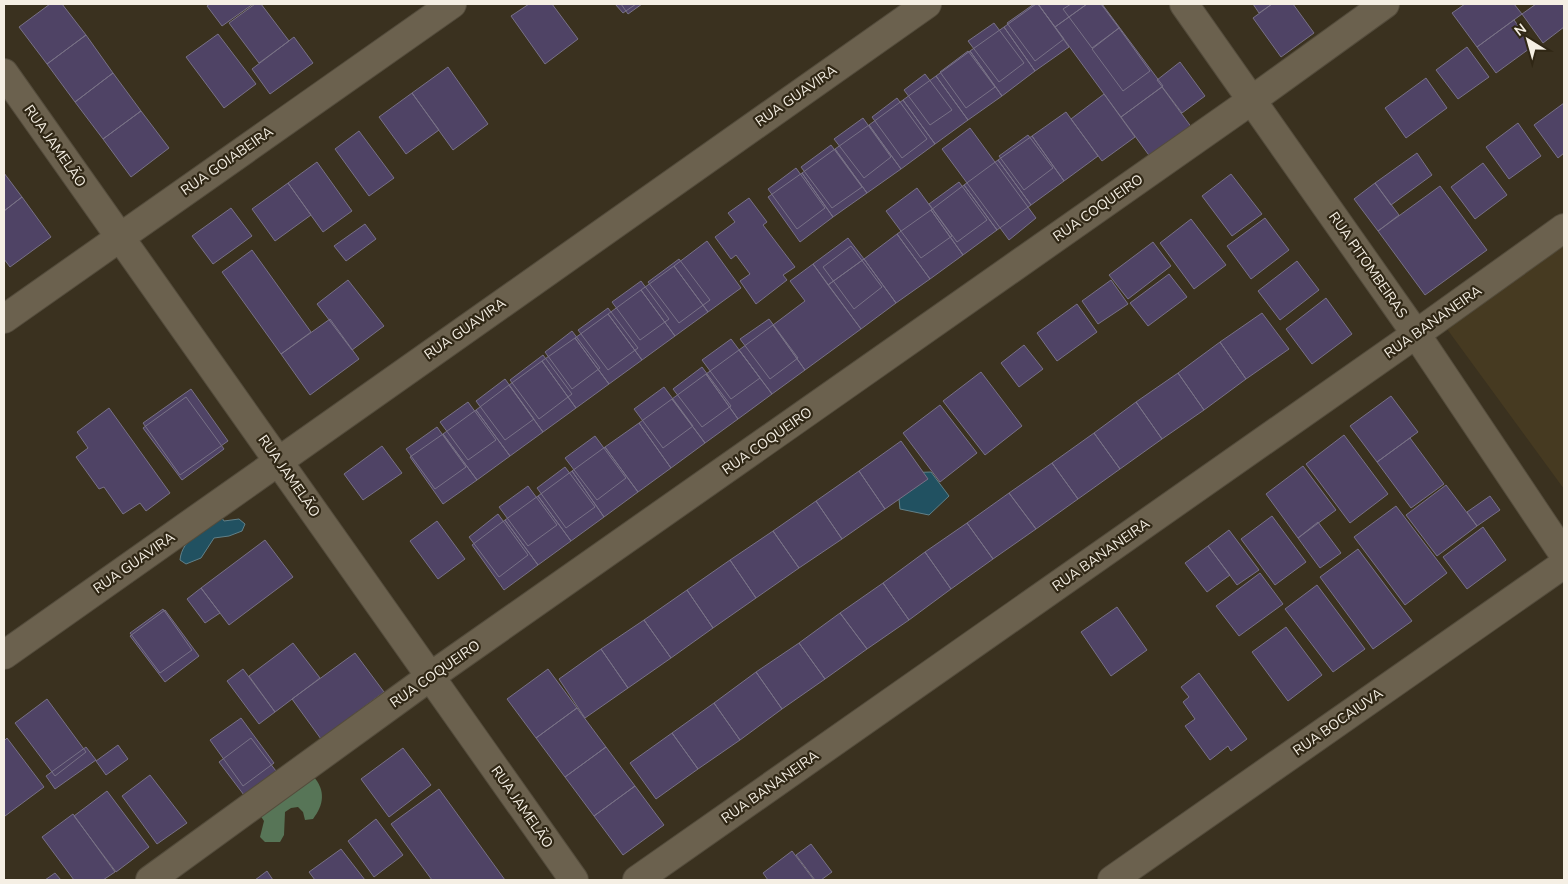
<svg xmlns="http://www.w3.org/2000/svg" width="1568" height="884" font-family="'Nunito Sans',sans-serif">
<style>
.built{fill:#463a21}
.forest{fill:#577557}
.water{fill:#215161;stroke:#618088}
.building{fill:#4f4365;stroke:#787186}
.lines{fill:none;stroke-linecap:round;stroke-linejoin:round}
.minor-casing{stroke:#544c3c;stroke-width:30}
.minor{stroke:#6b614e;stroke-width:28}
.labels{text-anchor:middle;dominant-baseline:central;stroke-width:4.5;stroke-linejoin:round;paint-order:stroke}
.street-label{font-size:14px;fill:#f5efe4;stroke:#302715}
</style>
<rect width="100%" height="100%" fill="#3a311f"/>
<path class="built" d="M1564,243V489L1447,329Z"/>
<path class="forest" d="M313,776C326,790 324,805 313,819L305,820L303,812L298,807L291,808L285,812L284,835L280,842H265L260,837L264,821L260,815Z"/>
<path class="water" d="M931,472L949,496L929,515L900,509L897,480L900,473Z
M222,518L224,521L239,519L245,524L242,531L229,536L214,538L201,558L186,564L180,560C182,538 205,529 222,518Z"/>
<path class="building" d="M50,4H62L86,35L47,64L19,27Z
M210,4H253L222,26L207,6Z
M255,4H261L289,41L259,63L229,23Z
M529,4H552L578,39L545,64L511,16Z
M615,4H636L623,13Z
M621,4H642L628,14Z
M1034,4H1038L1064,39L1035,61L1007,23Z
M1036,4H1038L1069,47L1035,71L1004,27Z
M1038,4H1087L1055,27Z
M1071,4H1101L1119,28L1092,48L1063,9Z
M1087,4H1102L1163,86L1121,117L1055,27Z
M1253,4H1272L1259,13Z
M1272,4H1293L1314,33L1281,57L1253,18Z
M1465,4H1514L1522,14L1477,47L1452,13Z
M1536,4H1564V27L1543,43L1522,14Z
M1514,20L1533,46L1496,73L1477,47Z
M994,23L1024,63L999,82L968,41Z
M1004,27L1035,71L1002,96L970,51Z
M1119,28L1150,71L1123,91L1092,49Z
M218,34L256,84L224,108L186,57Z
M86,35L113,73L75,102L47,64Z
M294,37L313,63L270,94L252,69Z
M1467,47L1489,77L1458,99L1436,70Z
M968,51L995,87L966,108L940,72Z
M970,51L1002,96L968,120L936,76Z
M1180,62L1205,96L1182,113L1157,80Z
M448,67L488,124L453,150L412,93Z
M113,73L141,111L103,139L75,102Z
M925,74L952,110L930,125L904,90Z
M936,76L968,120L935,144L903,100Z
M1426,78L1447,108L1406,138L1385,108Z
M1162,87L1192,128L1151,158L1121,117Z
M412,93L439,130L406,154L379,117Z
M1104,94L1135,137L1102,161L1071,119Z
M897,98L927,139L902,158L872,117Z
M903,100L935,144L901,169L869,125Z
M1564,103V153L1558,158L1534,125Z
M141,111L169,148L131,177L103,139Z
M1066,112L1098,156L1064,181L1032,136Z
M863,118L891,157L864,178L834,139Z
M1518,123L1541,156L1509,179L1486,147Z
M869,125L901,169L867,193L835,149Z
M970,128L1036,218L1009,240L942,149Z
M359,131L394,178L369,196L335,149Z
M1028,135L1053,168L1024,190L999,156Z
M1032,136L1064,181L1031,205L998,160Z
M831,145L862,187L832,208L801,167Z
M835,149L867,193L833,217L802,173Z
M1417,153L1432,175L1391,205L1375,183Z
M998,160L1031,205L997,230L964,185Z
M317,162L352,211L323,232L288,183Z
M1483,163L1507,195L1475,219L1451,187Z
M796,168L825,208L797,229L768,189Z
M4,173L22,197L4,211Z
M802,173L833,217L800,242L768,197Z
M1231,174L1262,214L1232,236L1202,196Z
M959,182L987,220L957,242L929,204Z
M288,183L311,215L275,241L252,209Z
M1375,183L1399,215L1378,231L1354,199Z
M964,185L997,230L963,255L931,210Z
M1440,186L1487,250L1425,295L1378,231Z
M917,188L952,236L921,258L886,211Z
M22,197L51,237L10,267L4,259V211Z
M749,198L767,222L763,225L795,267L783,275L787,280L756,304L740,281L750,274L736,255L731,259L715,237L735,222L728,213Z
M231,208L252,236L213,264L192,236Z
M931,210L963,255L930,279L897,234Z
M1265,218L1289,250L1251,279L1227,246Z
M1191,219L1226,265L1194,289L1160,243Z
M365,224L376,239L346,261L334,246Z
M897,234L930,279L896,303L864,259Z
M848,238L864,259L828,285L813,264Z
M707,241L741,288L708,312L674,266Z
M1153,242L1171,266L1128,299L1109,275Z
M851,246L882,287L854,309L823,267Z
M252,250L311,332L281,354L222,272Z
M679,259L710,300L679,323L648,282Z
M864,259L896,303L861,329L828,285Z
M1297,261L1319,290L1280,320L1258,291Z
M813,264L861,329L805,370L773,325L805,301L790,281Z
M674,266L708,312L675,336L641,290Z
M1169,274L1187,297L1148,326L1130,303Z
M348,280L384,326L352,350L317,304Z
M1111,280L1128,304L1098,324L1082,301Z
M641,281L669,319L640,340L612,302Z
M641,290L675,336L642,360L608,314Z
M1326,298L1352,334L1312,364L1286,329Z
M1077,304L1097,332L1057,361L1037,333Z
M608,308L638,348L608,370L578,330Z
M1262,313L1289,349L1246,379L1220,342Z
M608,314L642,360L609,384L575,338Z
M330,319L359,359L310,395L281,354Z
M769,319L798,358L770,379L740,339Z
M773,325L805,370L772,394L739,350Z
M572,331L600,368L572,389L545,352Z
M575,338L609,384L576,408L542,361Z
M731,339L760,378L731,399L702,360Z
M1220,342L1246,379L1204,410L1178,373Z
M1024,345L1043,369L1019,387L1001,363Z
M739,350L772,394L738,419L706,374Z
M543,355L572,394L539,419L510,380Z
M542,361L576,408L543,432L509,385Z
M702,367L731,406L702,427L673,389Z
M981,372L1022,426L985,455L943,401Z
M1178,373L1204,410L1162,439L1136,402Z
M706,374L738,419L705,443L672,399Z
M505,379L534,419L505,440L476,401Z
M509,385L543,432L510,456L476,410Z
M664,387L693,426L663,448L634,409Z
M191,389L228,441L180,475L143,423Z
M1391,396L1418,432L1377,462L1350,426Z
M186,397L224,449L182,480L143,428Z
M672,399L705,443L671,468L639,423Z
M468,402L496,440L468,460L440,422Z
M1136,402L1162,439L1120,469L1094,433Z
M940,405L977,453L940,482L903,433Z
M109,408L170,493L146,511L140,503L123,514L104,487L99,489L76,457L88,448L77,432Z
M476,410L510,456L477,480L443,434Z
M639,423L671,468L638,492L605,447Z
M437,427L466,467L435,489L406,449Z
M1094,433L1120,469L1078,499L1052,463Z
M443,434L477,480L443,504L410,457Z
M1344,435L1388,494L1350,523L1306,464Z
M595,436L626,478L597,500L565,458Z
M1410,438L1444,484L1411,508L1377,462Z
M901,441L928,479L885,509L859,471Z
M382,446L402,473L363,500L344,474Z
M605,447L638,492L604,517L572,471Z
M1052,463L1078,499L1036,529L1009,493Z
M1303,466L1336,510L1298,538L1266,494Z
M565,467L595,507L566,528L537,488Z
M572,471L604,517L571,541L538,496Z
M859,471L885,509L842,539L816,501Z
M1446,485L1477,526L1437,556L1406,515Z
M528,486L557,525L528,546L499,507Z
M1009,493L1036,529L993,559L967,523Z
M538,496L571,541L538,565L505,520Z
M1490,496L1500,510L1477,526L1467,512Z
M816,501L842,539L799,568L773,531Z
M1396,506L1447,573L1405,605L1354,537Z
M498,514L528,555L499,577L469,537Z
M1272,516L1306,562L1275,585L1241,539Z
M505,520L538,565L504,590L472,545Z
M437,521L465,559L438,579L410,541Z
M1318,522L1341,553L1320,568L1298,538Z
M967,523L993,559L951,589L925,552Z
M1483,527L1506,560L1467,589L1443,557Z
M1229,530L1259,570L1237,585L1208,546Z
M773,531L799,568L756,598L730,560Z
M265,540L293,577L229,625L201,588Z
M1208,546L1230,575L1207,592L1185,563Z
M1358,549L1412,621L1373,649L1320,577Z
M925,552L951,589L909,620L883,583Z
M730,560L756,598L713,628L687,590Z
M1260,573L1283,604L1239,636L1216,606Z
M883,583L909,620L867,649L840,613Z
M1317,585L1365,649L1333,672L1285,609Z
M201,588L220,613L205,623L187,599Z
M687,590L713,628L671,658L644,620Z
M1117,607L1147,650L1111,676L1081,632Z
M163,609L192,650L160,673L130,633Z
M165,610L199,656L165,682L130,636Z
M840,613L867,649L825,679L799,643Z
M644,620L671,658L628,688L601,649Z
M1286,627L1322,675L1288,701L1252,652Z
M293,643L320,678L275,712L249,676Z
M799,643L825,679L782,709L756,672Z
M601,649L628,688L585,718L559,679Z
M355,653L384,692L321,739L292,699Z
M243,669L275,712L259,724L227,681Z
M548,669L577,708L536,738L507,699Z
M756,672L782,709L740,740L714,703Z
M1199,673L1247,739L1231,751L1228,746L1210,760L1185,726L1195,719L1183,702L1189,697L1181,687Z
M47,699L86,752L55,776L15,723Z
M714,703L740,740L698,769L672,733Z
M577,708L606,747L565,777L536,738Z
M241,718L274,763L243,786L210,740Z
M672,733L698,769L656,799L630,763Z
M7,738L44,787L5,816L4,814V741Z
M251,738L282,779L250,803L219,762Z
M118,745L128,759L106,775L96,761Z
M86,747L96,760L55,789L46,776Z
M606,747L635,786L594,816L565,777Z
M403,748L431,785L389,817L361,779Z
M150,775L187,823L157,844L122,796Z
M635,786L664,825L623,855L594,816Z
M439,789L505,880H432L391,824Z
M107,791L149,847L116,872L74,816Z
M73,814L115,872L103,880H74L42,837Z
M376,819L403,855L374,877L348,841Z
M811,844L832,872L821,880H815L796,855Z
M341,849L365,880H315L309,872Z
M792,851L814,880H768L763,873Z
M267,871L273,880H255Z
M55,873L61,880H45Z"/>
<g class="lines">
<g class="minor-casing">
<path id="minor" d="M1184,4L1416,334L1564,555
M4,73L574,880
M4,319L452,4
M4,655L927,4
M150,880L431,676L1252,100L1385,4
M637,880L1416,334L1564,228
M1112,880L1564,564"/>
</g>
<use href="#minor" class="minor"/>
</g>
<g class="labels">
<g class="street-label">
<text transform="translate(796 96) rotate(-35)">RUA GUAVIRA</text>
<text transform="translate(55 146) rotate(55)">RUA JAMELÃO</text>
<text transform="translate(227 161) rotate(-35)">RUA GOIABEIRA</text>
<text transform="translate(1098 208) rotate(-35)">RUA COQUEIRO</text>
<text transform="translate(1368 265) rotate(55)">RUA PITOMBEIRAS</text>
<text transform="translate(1433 322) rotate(-35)">RUA BANANEIRA</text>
<text transform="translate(465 329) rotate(-35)">RUA GUAVIRA</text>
<text transform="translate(767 441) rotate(-35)">RUA COQUEIRO</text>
<text transform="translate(289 476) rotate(55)">RUA JAMELÃO</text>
<text transform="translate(1101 555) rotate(-35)">RUA BANANEIRA</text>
<text transform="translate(134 563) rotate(-35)">RUA GUAVIRA</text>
<text transform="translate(435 674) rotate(-35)">RUA COQUEIRO</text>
<text transform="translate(1338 722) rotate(-35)">RUA BOCAIUVA</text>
<text transform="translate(770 787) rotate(-35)">RUA BANANEIRA</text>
<text transform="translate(522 807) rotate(55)">RUA JAMELÃO</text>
</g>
</g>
<rect width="1568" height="884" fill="none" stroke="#f5efe4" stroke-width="10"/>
<g transform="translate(1528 40) rotate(323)" stroke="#302715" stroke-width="4" paint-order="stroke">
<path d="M0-4L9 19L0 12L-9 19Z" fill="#f5efe4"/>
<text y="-8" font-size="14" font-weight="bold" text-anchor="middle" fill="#f5efe4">N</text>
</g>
</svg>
